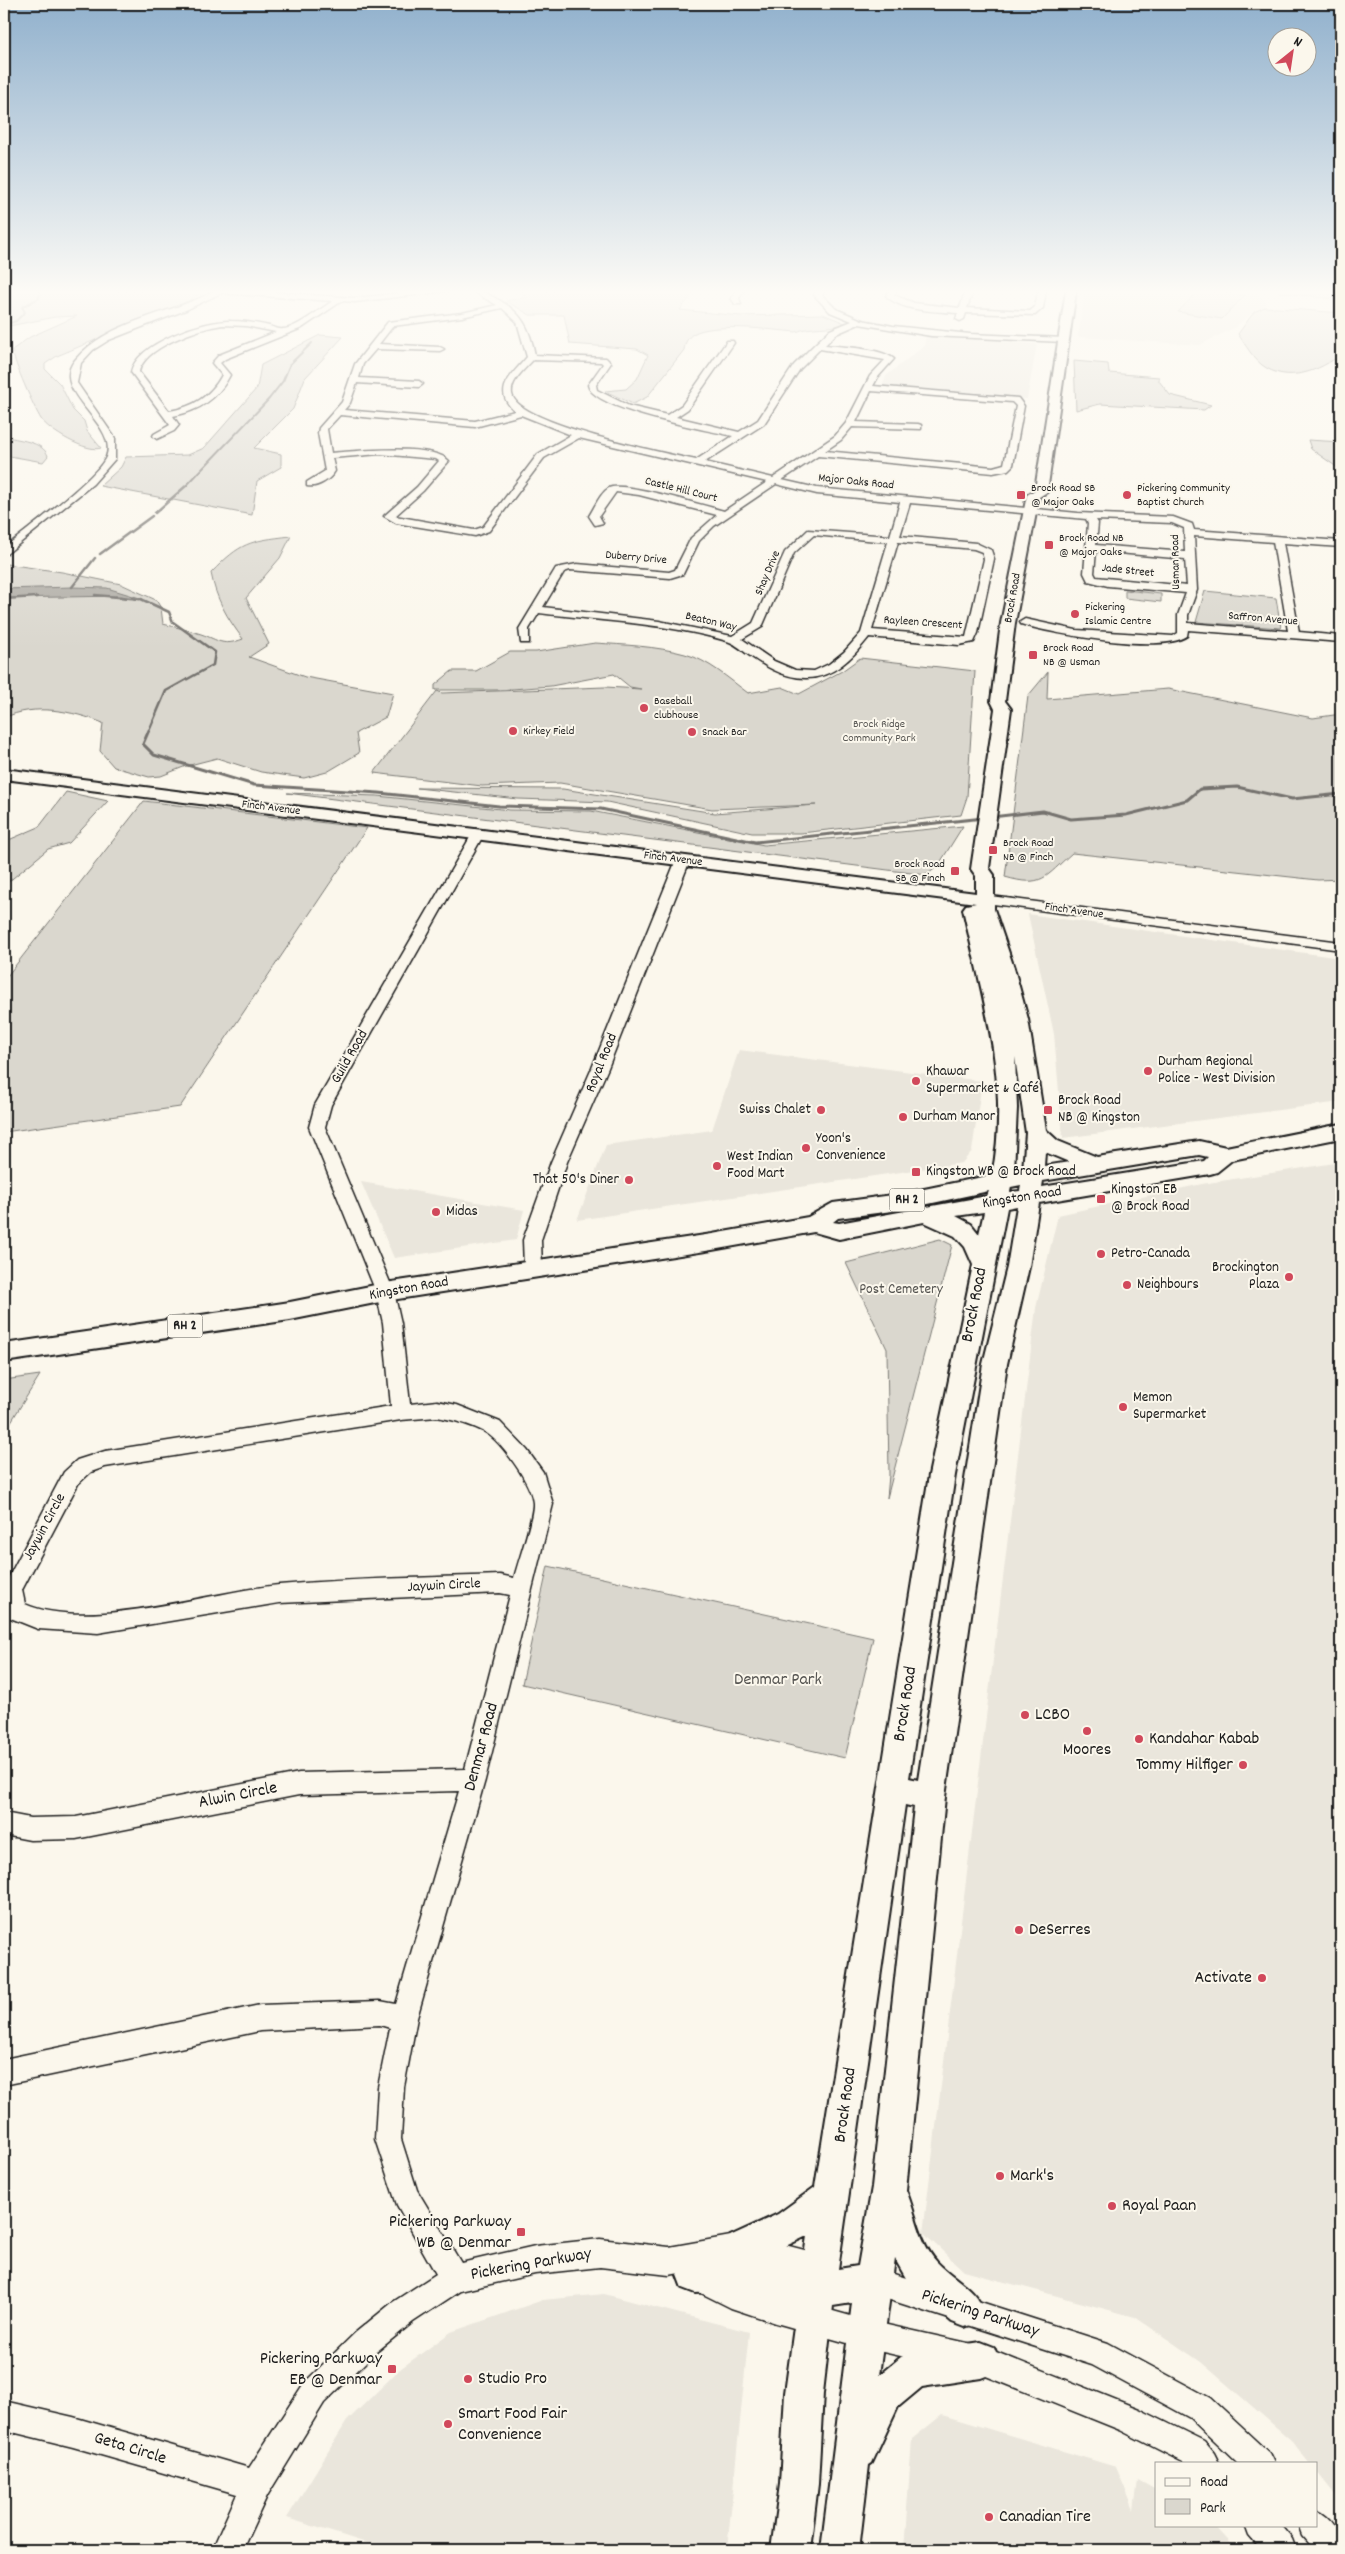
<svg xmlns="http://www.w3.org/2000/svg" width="1345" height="2554" font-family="Dekko,sans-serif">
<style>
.built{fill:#eae6dc}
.green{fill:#dad7ce;stroke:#7b7a75}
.water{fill:#afaca5;stroke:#74726e}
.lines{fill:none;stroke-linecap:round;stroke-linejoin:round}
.stream-far2{stroke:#74726e;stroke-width:2}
.stream-far1{stroke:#74726e;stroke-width:2.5}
.stream{stroke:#74726e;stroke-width:3}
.minor-casing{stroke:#1c1c1c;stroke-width:3}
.major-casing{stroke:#1c1c1c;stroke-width:4}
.minor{fill:#fbf7ec;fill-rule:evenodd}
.major{fill:#fbf7ec;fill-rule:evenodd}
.poi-dot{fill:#d1495b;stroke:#fbf7ec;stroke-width:2}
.labels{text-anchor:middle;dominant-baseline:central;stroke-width:4;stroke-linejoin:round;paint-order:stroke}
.far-street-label{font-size:12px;fill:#1c1c1c;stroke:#fbf7ec}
.far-poi-label{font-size:12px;fill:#1c1c1c;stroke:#fbf7ec;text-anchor:start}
.far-park-label{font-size:12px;fill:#555451;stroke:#fbf7ec}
.shield{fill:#fbf7ec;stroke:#5f5e5a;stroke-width:1}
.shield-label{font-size:14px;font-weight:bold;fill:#1c1c1c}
.street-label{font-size:15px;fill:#1c1c1c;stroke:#fbf7ec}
.poi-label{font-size:15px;fill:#1c1c1c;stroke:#fbf7ec;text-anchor:start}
.park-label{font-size:15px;fill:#555451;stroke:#fbf7ec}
.near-street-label{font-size:18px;fill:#1c1c1c;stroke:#fbf7ec}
.near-park-label{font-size:18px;fill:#555451;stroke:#fbf7ec}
.near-poi-label{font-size:18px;fill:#1c1c1c;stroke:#fbf7ec;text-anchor:start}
</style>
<rect width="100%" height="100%" fill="#fbf7ec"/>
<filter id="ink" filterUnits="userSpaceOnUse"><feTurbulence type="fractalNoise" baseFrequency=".02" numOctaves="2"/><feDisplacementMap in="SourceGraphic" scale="10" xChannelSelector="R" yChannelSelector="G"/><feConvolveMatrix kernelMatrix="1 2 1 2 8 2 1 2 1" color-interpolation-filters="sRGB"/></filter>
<g filter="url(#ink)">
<path class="built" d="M1085,291H1250L1266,300L1265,307L1254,311L1234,328L1200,345L1078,337Z
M926,336L1037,344L1027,399L882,387L886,376L924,346Z
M1028,914L1341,958V1102L1063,1138L1054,1034Z
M739,1050L982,1081L972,1151L962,1163L577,1220L606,1145L712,1130Z
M1341,1162V2502L1316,2471V2463H1309L1292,2441L1201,2362L1135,2317L964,2271L923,2233L1036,1308L1058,1215L1202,1184Z
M361,1182L524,1210L516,1240L394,1258Z
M604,2294L749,2332L727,2550H389L287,2518L347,2421L400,2369L451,2332L543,2300Z
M942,2415L1116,2467L1134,2510L1138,2480L1156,2490V2525H1214L1237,2550H904L912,2439Z"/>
<path class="green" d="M4,291H203L188,301L57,356L45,364V369L60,384L73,410L84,421L87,431L101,448C87,453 49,431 41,419C34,408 14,362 12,350L30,337L77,316L55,317L4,327Z
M519,291H695L680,310L741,316L823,314L845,323C829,330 812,325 796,332C772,330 713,322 693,334C687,338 685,343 684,350L647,397L633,404L605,391L626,389L637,379L648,355L637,349L570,344L564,315H530L506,301L527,297Z
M1198,291L1245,295L1222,319L1178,312Z
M1277,291H1341V300L1279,292Z
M1265,307L1341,313V354C1320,371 1287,384 1262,365C1252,357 1245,344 1238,334L1254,312Z
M320,335L343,337L305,378L293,409L254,448L281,454V467L257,481L252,515L100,486L121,467L126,457L188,455L204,448L257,388L261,365Z
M1074,361L1108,364L1109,373L1159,377V381L1170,395L1211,405L1204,410L1100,404L1076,410Z
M4,436C17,440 43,441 48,456L43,462L4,455Z
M1308,440L1341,442V470L1311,449Z
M291,536L280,558L246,598L269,644L249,657L305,677L393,693L386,717L356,733L359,753L327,772L304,778L261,772L217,758L186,766L161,776L149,777L114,767L100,751L103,723C73,711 34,703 4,718V566L6,564L62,572L121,584L156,600L161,608L163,624C175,627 189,630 201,634C219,640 222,647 243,639C227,618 216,599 211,573C241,542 249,541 291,536Z
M1125,590L1161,594V602L1125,598Z
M1205,591L1276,598L1281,628L1196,622Z
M595,643C625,645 656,646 685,654C708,660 729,679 748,693L782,687L799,694L842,671L860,658L975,671L967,797L961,815L801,833H752L607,802L518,799L417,788L563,789L715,813L816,805L712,809L560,783L482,786L374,773L437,691L442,693L605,687L641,689L630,687L614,674L551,686L499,690H435V685L452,671H476L510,652H536Z
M1048,672L1047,699L1168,689L1313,718L1341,714V879L1318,880L1072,853C1045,877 1043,888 1005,877L1028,696Z
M66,792L108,801L69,843L48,849L7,883L4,882V842L39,827Z
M287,793L377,796L510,810L591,811L764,845L963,826L938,866L927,875Z
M144,801L367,828L180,1107L4,1132V980Z
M940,1239L952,1245L887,1498L889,1475L887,1349L846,1263Z
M40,1375L4,1433V1380Z
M548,1566L873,1638L845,1758L522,1684Z"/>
<path class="water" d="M72,587L107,588L143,599L139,600L122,596L4,598V589Z"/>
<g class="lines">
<path class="stream-far2" d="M4,325L16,321L25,312L22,307L39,298L41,291
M186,486L269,399L283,381L290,364L312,343"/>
<path class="stream-far1" d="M155,513L187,485
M100,554L152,516
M72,587L95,558
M95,595L141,599L169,612L173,622L215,652L213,665L166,691L149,731
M4,599L37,597"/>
<path class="stream" d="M149,730L143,744L154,755L254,785L379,793L499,806L601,809L755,842L984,818
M992,817L1043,811L1071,819L1126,815L1187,800L1200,789L1237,787L1292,799L1341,794"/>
<g class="minor-casing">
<path id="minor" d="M214,291H256L355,298L420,291H448L355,302L342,301L302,328L225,359L220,363L230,375C218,399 199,411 173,416L179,425L174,431L157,439L153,436L154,434L170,425L131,372C137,343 204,320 231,321C244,321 256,323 269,326C273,327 279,330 283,329C296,329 321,308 333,301L221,293L188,309L109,340L93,350L81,363L77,383L115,438V459L93,484L4,556V548C25,531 97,478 106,457C120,424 48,392 75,360C108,320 171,315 214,291ZM223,325L246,326L276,332L219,355L212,363L222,375C210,397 193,407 169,411L139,372C144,347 200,328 223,325Z
M472,291C483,291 489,295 499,300C522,313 530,329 535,355L606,358L611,363L596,385L597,390L629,406L667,415L682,405L727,341H733L734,343L688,409L676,417L739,432L758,420L794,365L815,344L830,330L852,321L830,312L814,295L816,291H824L822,295L836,309L862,320L893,326L970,334L1066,338V342H1063L931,336L859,324L836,334L825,345C842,347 881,348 894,359L878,377L873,386L1018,398L1024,406L1013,465L1008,470L993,473L818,456L782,480L817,488L1078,513L1173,517L1192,524L1194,530L1341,541V547L1283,543L1299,632L1341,636V642L1188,630L1187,636C1162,654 1052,634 1021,624L1020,622L1025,619L1076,630L1173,636L1178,633V615L1186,593L1108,586L1088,581L1084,573L1088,523L1086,519L910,503L900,536L976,543L991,550L994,559L978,633L974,642L959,645L869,637C853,657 833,679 805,678C783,678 763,665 746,653C740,648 734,643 727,641C666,623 602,621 539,613L529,629V643H521L519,629L556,568L577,564L669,572L675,570L691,538L717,515L639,495L616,492L599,516L603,523L595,525L589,516C595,507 600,493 609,488C623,481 705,506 724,511L767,482L579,438L544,458L489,531L475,536L396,523L384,516L417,487L439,461L436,459L380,454L332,458L335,471C330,480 317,488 307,486V482L325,471L318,433L319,428L342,402L355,364L388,322L462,313L497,305ZM502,308L517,322L527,357C512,375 491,391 515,411L475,421L344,410L350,403L357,383L419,387L423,384L419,381L359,378L363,364L376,349L440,351L444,349L440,347L379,344L393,326L462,317ZM820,349L885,360L870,376L846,423L835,436L773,478L705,462L764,424L800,369ZM533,360L601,362L603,364L588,385C592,410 708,430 733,436L696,460C666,453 517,424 512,394C510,381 525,369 533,360ZM871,391L1012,402L1016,406L1004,464L993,467L825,451L841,440L852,427L921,429V425L918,424L856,422ZM340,415L475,427L521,415L571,435L538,454L483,527L474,530L395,516L423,491L449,461C434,443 355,451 331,453L327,429ZM776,484L817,494L900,502L890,536L808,530L785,552L753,623L732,636L659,621L543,607L564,572L570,570L670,578L683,574L699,541L714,526ZM1096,520L1172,523L1184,528L1185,552L1096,545L1098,523ZM814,535L888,542L861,633L844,652L829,664L814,671L795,670L774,661L742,639L762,627L794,553ZM1194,536L1273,542L1288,631L1188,623V615L1197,590ZM898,542L974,549L982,552L984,559L966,637L872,630ZM1096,551L1185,559L1187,586L1096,577L1094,573Z
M736,291H744L739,298L741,304H735L731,298Z
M889,291H897L894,295L914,303L960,308L965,291H973L967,308L1030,311L1035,307L1038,291H1046L1043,308L1035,315L966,313L964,319L960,321L956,319L958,313C936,311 903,312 886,296Z
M478,830L484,834L331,1105L325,1127L394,1292L401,1323L410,1404L437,1401L457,1405L500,1422L527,1450L543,1472L553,1504L485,1780L417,2018L404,2087L401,2139L417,2190L461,2263L535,2246L600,2239L669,2247L742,2234L824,2255L834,2259L838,2269L834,2279L824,2283L742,2262L709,2268L737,2282L776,2295L865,2320L981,2346L1139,2409L1204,2441L1214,2453L1219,2463H1185L1120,2430L981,2374L865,2348L776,2323L731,2308L695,2290L691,2280L696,2270L669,2275L600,2267L535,2274L460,2291L413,2322L375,2353L324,2403L267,2496L242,2550H212L237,2494L73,2447L4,2430V2401L73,2417L249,2468L304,2383L355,2333L393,2302L436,2274L397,2205L375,2139L378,2087L390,2028L380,2025L260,2031L4,2085V2059L260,2005L380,2001L396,2004L459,1791L299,1795L76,1839L30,1840L4,1835V1813L30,1818L76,1817L299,1773L465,1769L510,1595L500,1593L279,1603L98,1633L38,1629L8,1617L4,1604V1586L64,1472L77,1460L105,1451L391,1406L383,1323L376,1292L309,1127L315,1105L472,834ZM437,1417C453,1420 470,1424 485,1432C501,1441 532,1484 533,1503C534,1517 518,1562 514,1578L500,1575C427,1578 352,1578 279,1585C208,1592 89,1632 25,1604L22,1590L78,1484L91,1472L105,1467L401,1420Z
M683,856L690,860L608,1068L567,1162L541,1240L542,1268L539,1273L533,1274L527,1273L524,1268L523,1240L551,1162L592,1068L676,860Z
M983,895L1341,942V950L978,902L976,899L978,896Z
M869,2266L1108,2343L1210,2398L1269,2453L1274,2463H1237L1190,2418L1092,2365L859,2290L855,2280L859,2270Z
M1316,2511C1332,2518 1341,2534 1341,2550H1314L1302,2536L1298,2525H1316Z
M1245,2525H1280L1292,2539L1296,2550H1261L1249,2536Z"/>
</g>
<g class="major-casing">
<path id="major" d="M1066,291H1076L1047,492L1039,497L1015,623L1005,701L1011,709L989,868L994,875V909L1014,968L1028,1019L1046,1130L1058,1141L1097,1157L1199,1141L1226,1147L1341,1124V1138L1232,1160L1217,1172L1210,1174L1039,1203L1029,1267L1007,1364L945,1797L906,2190C916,2214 919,2242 937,2262C953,2279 974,2287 983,2309L978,2322L965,2327L952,2322L911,2287L895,2259L879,2375L901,2357L914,2352L981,2342L994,2347L999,2360L994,2373L981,2378L922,2387L898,2407L872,2463L869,2465L859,2550H821L852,2303L833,2306L823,2393L818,2484L810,2550H771L780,2484L785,2393L797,2305L734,2291L695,2293L682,2288L677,2275L682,2262L695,2257L728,2256L724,2248L730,2236L778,2214L815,2187L929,1475L973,1265L965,1247L955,1236L924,1222L839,1239L814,1232L712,1250L385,1301L290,1320L4,1362V1344L290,1302L385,1283L712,1234L808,1217L833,1203L900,1194L992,1175C1011,1084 982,997 963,909L966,905L976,903L4,779V769L976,893V876L971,869L995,709L991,701L1001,623L1027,495L1035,490ZM1015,1057L1026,1133L1023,1170L1014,1171L1017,1108ZM1045,1152L1069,1162L1044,1166ZM1199,1155L1208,1157L1204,1161L1042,1187L1043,1181ZM1021,1185L1020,1191L1010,1192L1011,1187ZM989,1191L987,1196L839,1223L833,1222L838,1218L900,1210ZM1017,1206L1007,1267L983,1364L918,1780L909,1778L955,1475L1007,1208ZM984,1212L979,1234L971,1224L956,1216ZM905,1805L914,1807L872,2187L858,2266L838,2269ZM807,2236L802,2270L756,2260Z"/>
</g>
<use href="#minor" class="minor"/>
<use href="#major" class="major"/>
</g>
</g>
<linearGradient id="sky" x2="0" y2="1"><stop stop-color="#91b1cd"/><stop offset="0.45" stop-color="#fdfbf6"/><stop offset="1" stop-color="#fdfbf6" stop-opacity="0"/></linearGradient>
<rect width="1345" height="649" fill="url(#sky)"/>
<g class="poi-dot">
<rect x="1016" y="490" width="10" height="10" rx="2.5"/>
<circle cx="1127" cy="495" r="5"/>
<rect x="1044" y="540" width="10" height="10" rx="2.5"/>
<circle cx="1075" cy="614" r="5"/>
<rect x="1028" y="650" width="10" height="10" rx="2.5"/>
<circle cx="644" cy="708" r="5"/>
<circle cx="513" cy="731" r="5"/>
<circle cx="692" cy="732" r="5"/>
<rect x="988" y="845" width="10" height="10" rx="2.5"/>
<rect x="950" y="866" width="10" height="10" rx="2.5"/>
<circle cx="1148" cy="1071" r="5"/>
<circle cx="916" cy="1081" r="5"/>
<circle cx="821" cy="1110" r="5"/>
<rect x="1043" y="1105" width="10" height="10" rx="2.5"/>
<circle cx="903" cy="1117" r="5"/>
<circle cx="806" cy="1148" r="5"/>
<circle cx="717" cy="1166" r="5"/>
<rect x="911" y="1167" width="10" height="10" rx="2.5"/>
<circle cx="629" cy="1180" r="5"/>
<rect x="1096" y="1194" width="10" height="10" rx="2.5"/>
<circle cx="436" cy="1212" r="5"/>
<circle cx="1101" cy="1254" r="5"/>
<circle cx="1289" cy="1277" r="5"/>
<circle cx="1127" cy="1285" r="5"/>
<circle cx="1123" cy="1407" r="5"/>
<circle cx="1025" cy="1715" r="5"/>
<circle cx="1087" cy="1731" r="5"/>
<circle cx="1139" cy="1739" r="5"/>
<circle cx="1243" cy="1765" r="5"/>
<circle cx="1019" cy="1930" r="5"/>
<circle cx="1262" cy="1978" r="5"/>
<circle cx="1000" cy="2176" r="5"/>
<circle cx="1112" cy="2206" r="5"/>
<rect x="516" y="2227" width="10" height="10" rx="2.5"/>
<rect x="387" y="2364" width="10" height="10" rx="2.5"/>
<circle cx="468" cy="2379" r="5"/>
<circle cx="448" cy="2424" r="5"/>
<circle cx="989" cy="2517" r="5"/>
</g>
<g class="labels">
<g class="far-street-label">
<text transform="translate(856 482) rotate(6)">Major Oaks Road</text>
<text transform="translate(681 490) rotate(14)">Castle Hill Court</text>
<text transform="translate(636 558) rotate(5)">Duberry Drive</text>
<text transform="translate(1176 562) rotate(-91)">Usman Road</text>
<text transform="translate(1128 571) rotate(6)">Jade Street</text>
<text transform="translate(768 573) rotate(-67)">Shay Drive</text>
<text transform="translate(1013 598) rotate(-80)">Brock Road</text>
<text transform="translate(1263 619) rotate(5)">Saffron Avenue</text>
<text transform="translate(711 622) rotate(13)">Beaton Way</text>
<text transform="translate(923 623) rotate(4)">Rayleen Crescent</text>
<text transform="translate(271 808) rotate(7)">Finch Avenue</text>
<text transform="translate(673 859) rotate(7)">Finch Avenue</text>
<text transform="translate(1074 911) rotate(8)">Finch Avenue</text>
</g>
<g class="far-poi-label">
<text x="1031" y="488">Brock Road SB<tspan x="1031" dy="14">@ Major Oaks</tspan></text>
<text x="1137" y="488">Pickering Community<tspan x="1137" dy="14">Baptist Church</tspan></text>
<text x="1059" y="538">Brock Road NB<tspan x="1059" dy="14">@ Major Oaks</tspan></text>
<text x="1085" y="607">Pickering<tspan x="1085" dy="14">Islamic Centre</tspan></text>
<text x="1043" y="648">Brock Road<tspan x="1043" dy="14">NB @ Usman</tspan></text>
<text x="654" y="701">Baseball<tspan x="654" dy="14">clubhouse</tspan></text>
<text x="523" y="731">Kirkey Field</text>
<text x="702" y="732">Snack Bar</text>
<text x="1003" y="843">Brock Road<tspan x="1003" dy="14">NB @ Finch</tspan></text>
<text x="945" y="864" text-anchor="end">Brock Road<tspan x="945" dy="14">SB @ Finch</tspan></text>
</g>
<g class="far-park-label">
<text x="879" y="724">Brock Ridge<tspan x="879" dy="14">Community Park</tspan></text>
</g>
<g class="shield">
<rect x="889.5" y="1188.5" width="35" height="23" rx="4"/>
<rect x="167.5" y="1314.5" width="35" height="23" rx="4"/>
</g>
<g class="shield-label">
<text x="907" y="1200">RH 2</text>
<text x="185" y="1326">RH 2</text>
</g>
<g class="street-label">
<text transform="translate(350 1057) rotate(-60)">Guild Road</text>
<text transform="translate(602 1063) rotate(-68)">Royal Road</text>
<text transform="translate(1022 1198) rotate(-9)">Kingston Road</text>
<text transform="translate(409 1289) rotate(-10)">Kingston Road</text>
<text transform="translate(45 1527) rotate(-62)">Jaywin Circle</text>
<text transform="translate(444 1586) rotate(-3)">Jaywin Circle</text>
</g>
<g class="poi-label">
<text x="1158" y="1062">Durham Regional<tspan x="1158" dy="17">Police - West Division</tspan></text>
<text x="926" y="1072">Khawar<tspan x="926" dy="17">Supermarket &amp; Café</tspan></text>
<text x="1058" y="1101">Brock Road<tspan x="1058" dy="17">NB @ Kingston</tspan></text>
<text x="811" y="1110" text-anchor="end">Swiss Chalet</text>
<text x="913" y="1117">Durham Manor</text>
<text x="816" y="1139">Yoon's<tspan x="816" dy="17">Convenience</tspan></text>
<text x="727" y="1157">West Indian<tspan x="727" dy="17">Food Mart</tspan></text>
<text x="926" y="1172">Kingston WB @ Brock Road</text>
<text x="619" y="1180" text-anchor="end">That 50's Diner</text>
<text x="1111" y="1190">Kingston EB<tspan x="1111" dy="17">@ Brock Road</tspan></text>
<text x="446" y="1212">Midas</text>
<text x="1111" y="1254">Petro-Canada</text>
<text x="1279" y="1268" text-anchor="end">Brockington<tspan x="1279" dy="17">Plaza</tspan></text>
<text x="1137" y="1285">Neighbours</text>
<text x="1133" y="1398">Memon<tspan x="1133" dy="17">Supermarket</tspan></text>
</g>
<g class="park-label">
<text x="901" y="1290">Post Cemetery</text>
</g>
<g class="near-street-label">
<text transform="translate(975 1305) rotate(-79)">Brock Road</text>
<text transform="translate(906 1704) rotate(-81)">Brock Road</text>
<text transform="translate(482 1747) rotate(-75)">Denmar Road</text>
<text transform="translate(238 1796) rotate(-11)">Alwin Circle</text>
<text transform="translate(846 2105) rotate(-82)">Brock Road</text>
<text transform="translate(531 2265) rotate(-10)">Pickering Parkway</text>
<text transform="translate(980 2314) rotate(18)">Pickering Parkway</text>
<text transform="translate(130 2449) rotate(17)">Geta Circle</text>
</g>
<g class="near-park-label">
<text x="778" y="1680">Denmar Park</text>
</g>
<g class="near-poi-label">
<text x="1035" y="1715">LCBO</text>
<text x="1149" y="1739">Kandahar Kabab</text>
<text x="1087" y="1750" text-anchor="middle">Moores</text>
<text x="1233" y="1765" text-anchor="end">Tommy Hilfiger</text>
<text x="1029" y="1930">DeSerres</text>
<text x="1252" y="1978" text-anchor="end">Activate</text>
<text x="1010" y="2176">Mark's</text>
<text x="1122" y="2206">Royal Paan</text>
<text x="511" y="2222" text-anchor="end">Pickering Parkway<tspan x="511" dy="21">WB @ Denmar</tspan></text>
<text x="382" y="2359" text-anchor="end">Pickering Parkway<tspan x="382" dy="21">EB @ Denmar</tspan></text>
<text x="478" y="2379">Studio Pro</text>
<text x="458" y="2414">Smart Food Fair<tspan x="458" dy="21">Convenience</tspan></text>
<text x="999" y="2517">Canadian Tire</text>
</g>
</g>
<rect width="1345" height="2554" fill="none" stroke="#fbf7ec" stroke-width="20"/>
<rect x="10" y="10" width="1325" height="2534" fill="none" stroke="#1c1c1c" stroke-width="2" filter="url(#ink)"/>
<rect x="1155" y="2462" width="162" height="65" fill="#fbf7ec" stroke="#a29f99"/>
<rect x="1165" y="2478" width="25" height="8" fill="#fbf7ec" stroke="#a29f99"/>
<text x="1200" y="2486" font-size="15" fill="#1c1c1c">Road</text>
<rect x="1165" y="2499" width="25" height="15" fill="#dad7ce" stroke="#a29f99"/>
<text x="1200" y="2512" font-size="15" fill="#1c1c1c">Park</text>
<g transform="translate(1292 52) rotate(30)"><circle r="24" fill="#fbf7ec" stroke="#a29f99"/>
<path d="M0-4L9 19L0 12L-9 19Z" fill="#d1495b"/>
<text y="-8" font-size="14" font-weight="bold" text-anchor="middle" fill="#1c1c1c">N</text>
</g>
</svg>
